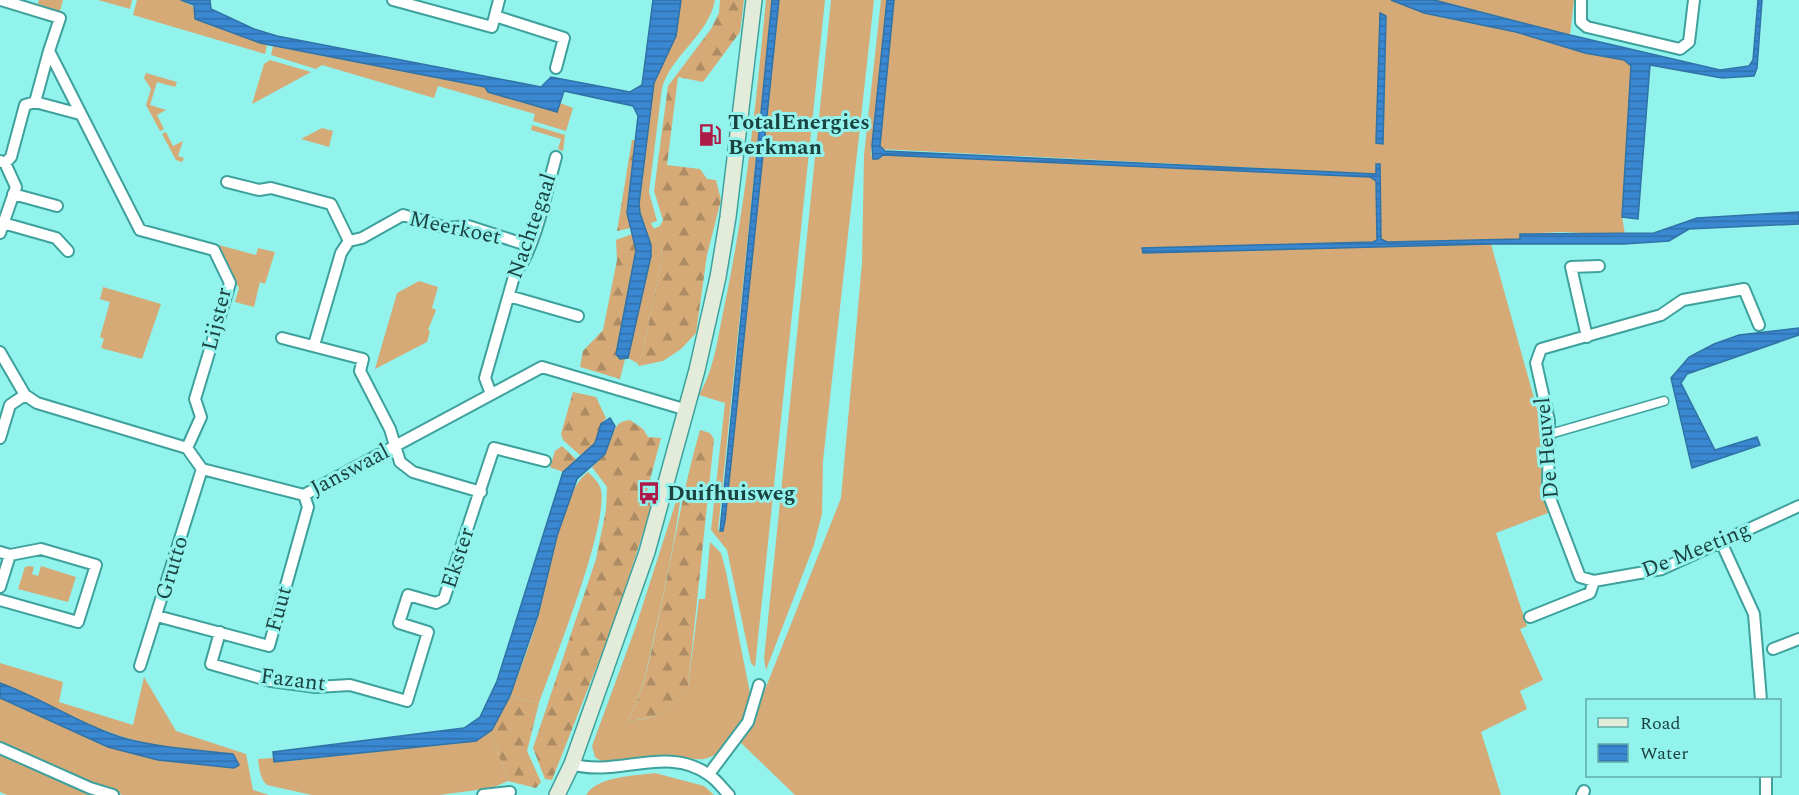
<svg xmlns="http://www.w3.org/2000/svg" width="1799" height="795" font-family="Spectral,serif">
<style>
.grass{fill:#d6aa77;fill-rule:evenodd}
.forest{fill:url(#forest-firs)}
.water{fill:url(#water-rules);stroke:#3073a6;stroke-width:1.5}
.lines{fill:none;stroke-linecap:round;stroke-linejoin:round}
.pedestrian-casing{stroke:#3ea19c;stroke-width:11}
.minor-casing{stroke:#3ea19c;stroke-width:14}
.secondary-casing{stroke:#3ea19c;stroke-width:18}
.pedestrian{stroke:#fff;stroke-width:8}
.minor{stroke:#fff;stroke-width:10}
.secondary{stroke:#e3ecda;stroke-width:15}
.labels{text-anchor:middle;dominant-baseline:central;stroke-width:6;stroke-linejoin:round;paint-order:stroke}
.poi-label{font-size:22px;font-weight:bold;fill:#1a4341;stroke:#92f2ec;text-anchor:start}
.street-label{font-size:22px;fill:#1a4341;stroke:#92f2ec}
</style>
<defs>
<pattern id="forest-firs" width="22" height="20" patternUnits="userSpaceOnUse" patternTransform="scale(1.5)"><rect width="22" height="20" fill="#d6aa77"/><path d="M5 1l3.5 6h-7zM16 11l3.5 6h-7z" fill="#ad8c63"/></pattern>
<pattern id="water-rules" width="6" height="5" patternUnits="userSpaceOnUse" patternTransform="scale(1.5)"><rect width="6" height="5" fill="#3a87d2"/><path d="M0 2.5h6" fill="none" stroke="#3070ac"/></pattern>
</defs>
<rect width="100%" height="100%" fill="#92f2ec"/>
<path class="grass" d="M39,0H63L59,14L37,7Z
M98,0H132L130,9Z
M137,0H181L260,43L267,45L265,54L133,15Z
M681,0H715C708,36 672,54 662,88L649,192L657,221L651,223L661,243L662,259L642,355L637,363L628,358L651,256V245L639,208L654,83L676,36Z
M766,0H772L718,530L722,531L725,521L779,0H825L755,667L751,663L727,550L711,530L725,403L699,395C715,368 718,335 725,303C746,203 756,102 766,0Z
M831,0H874L823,461L822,514L814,545L766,670L764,659Z
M881,0H887L871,155L878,159L883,155L1370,177L1376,181L1377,240L1373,242L1142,249L1491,244L1539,416L1543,492L1548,513L1496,533L1527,626L1520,629L1543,680L1520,691L1527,709L1481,732L1501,795H795L738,740L766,687L841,498L862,263L864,155Z
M894,0H1391L1424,13L1516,32L1585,53L1624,60L1632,67L1622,216L1625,235L1562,232L1521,234V239L1387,242L1381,239L1380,164H1376V174L880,149ZM1380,14L1386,16L1383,144Z
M1434,0H1574L1570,35Z
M273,46L486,87L488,92L557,111L560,103L573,108L566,131L533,121L535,114L438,86L434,98L322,65L316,69L271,55Z
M270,60L311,72L252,104L264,64Z
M146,73L177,82L175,87L157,82L150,105L166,110L157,115L164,129L160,131L146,105L151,89L144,78Z
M532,125L565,135L563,151L558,149L561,139L531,130Z
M322,128L333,131L329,147L301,139Z
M166,132L173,146L183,141L178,156L184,158L182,162L176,160L162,134Z
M215,244L256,255L258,248L275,252L265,284L260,282L254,307L235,302L239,288Z
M419,281L438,287L432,308L436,310L428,330L430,331L427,342L375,369L397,293Z
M103,287L161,304L142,359L101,348L104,339L100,337L110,302L100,299Z
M588,472C593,477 599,482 601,490C608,527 554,661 539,703L510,696C520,670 530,644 538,617C548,582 559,493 588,472Z
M678,495H681C675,540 666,583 656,627C649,659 644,691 628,720C654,722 675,708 688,687L699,599H705L710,542L721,553L726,572L750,693C751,709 746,717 737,730C705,777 698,752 653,757C637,759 608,768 595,757L592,746L636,626Z
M30,566L34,567L32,574L38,576L41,566L76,577L68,602L18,589L25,567Z
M0,663L63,682L59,702L133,725L144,677L176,731L246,754L253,790L269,795H123L93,786L0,745V698L108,747L159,760L234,768L239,765L232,754L153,745L126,738L81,722L0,683Z
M490,731L508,781L492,788L439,795H312L267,785C260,779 259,767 258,759L273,758L274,762H280L476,741Z
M0,753L97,795H7L0,792Z
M655,773L704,786L714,795H586C597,776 635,776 655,773Z"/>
<path class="forest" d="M720,0H744L740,32L703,82L678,77L667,165L700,169L707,179L716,180L721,200L707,255L696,333L681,349L663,361L639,366L637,363L642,355L662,259L661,243L653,229L660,226L663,220L654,191L668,86L711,29L719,13Z
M632,140H635L627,213L631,228L617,231Z
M632,234L636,250L616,354L620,359H625L620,379L580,367L583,351L603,330L617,260L616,240Z
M573,392L596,397L606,418L601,424L595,443L581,456L563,440L561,434Z
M630,420L643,429L648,437L661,438L647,491L650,492L652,505L615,620L552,780L545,779L533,748L596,559L606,510L607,487L592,467C596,463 602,458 605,453C614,439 611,421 630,420Z
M700,430L710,433L714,439L688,687C675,709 654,721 628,720C646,687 651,651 659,615C673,553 683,488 700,430Z
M562,446L577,460L563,472L550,467L555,451Z
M510,696L539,703L527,751L541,782L536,788L508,781L490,731Z"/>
<path class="water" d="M181,0H210L211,9L254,29L277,36L541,87L551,77L630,92L642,85L653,0H681L676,36L654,83L639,204L640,213L651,245V256L628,358L620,359L616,354L636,250L627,213L638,116L633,106L564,91L557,112L488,92L485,87L260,43L195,19L194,5Z
M772,0H779L725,521L723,531H720Z
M887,0H894L880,146L885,151L1376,174V164H1380L1381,239L1387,242L1520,239V234L1654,233L1697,218L1799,212V224L1689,229L1669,241L1624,244H1491L1143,253L1142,248L1373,242L1377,240L1376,181L1370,177L883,155L878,159H873L872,145Z
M1391,0H1434L1570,35L1720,70L1749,66L1753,60L1758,0H1762L1757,68L1754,76L1722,78L1650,65L1638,219L1622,217L1631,66L1624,60L1585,53L1516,32L1424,13Z
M1380,13L1386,16L1383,144L1376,143Z
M1799,328V335L1687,374L1681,383L1715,450L1757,437L1760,445L1692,468L1671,378L1689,357L1714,344L1739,335Z
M610,418L615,426L605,454L577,479L557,536L538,615L510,696L492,730L476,741L274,762L273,752L464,728L480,717L497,681L563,472L595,443L601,424Z
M0,683C44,699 82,726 127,739C161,748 198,750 233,754L239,765L234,768L158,760L108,747L0,698Z"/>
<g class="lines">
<g class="pedestrian-casing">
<path id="pedestrian" d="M1550,434L1664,401"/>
</g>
<g class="minor-casing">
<path id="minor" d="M1,0L60,18L49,51L140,230L214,250L230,283L195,399L201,417L187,448
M393,0L492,27L499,0
M1581,0V22L1587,27L1680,49L1689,42L1694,0
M495,16L564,38L556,68
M49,51L35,102L80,114
M0,161L5,163L16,187L0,233
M5,163L11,157L25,105L35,102
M227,182L259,190L271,188L331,204L349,241L362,238L403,215L447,228L468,226L530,246
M13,194L57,206
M3,223L56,238L68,251
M509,296L578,316
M1587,337L1571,267L1599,266
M282,338L363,359L360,371L390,429L400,462L413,472L481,492
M314,345L341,253L349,241
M0,352L25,395L37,403L187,448L202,469L304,495L542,367L687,410
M491,394L485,378L515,273C535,251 547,188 556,157
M0,438L10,405L25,395
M1721,542L1754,614L1761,700
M0,552L10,555L41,549L96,565L78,622L0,600
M1594,581L1580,577L1548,493L1549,421L1536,363L1541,349L1661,315L1683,300L1744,289L1759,325
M0,587L10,555
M157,616L269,646L308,507L304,495
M1530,617L1590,593L1594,581L1662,569L1799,506
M220,632L211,664L271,681L316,687L350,685L407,701L428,632L399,623L408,595L436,603L444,599L494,448L545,461
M1773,649L1799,639
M140,666L202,469
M0,748L90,788L113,795
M572,764C616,778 668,744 709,775C717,780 723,789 729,795
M709,774L748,722L759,685
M483,795L510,792
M1582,795L1584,791
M1766,795V776"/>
</g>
<g class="secondary-casing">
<path id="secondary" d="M557,795L572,764L647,552L697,370L718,277L728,217L754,0"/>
</g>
<use href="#pedestrian" class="pedestrian"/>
<use href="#minor" class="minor"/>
<use href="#secondary" class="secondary"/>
</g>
<defs>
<g id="fuel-bare" transform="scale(1.8)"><path d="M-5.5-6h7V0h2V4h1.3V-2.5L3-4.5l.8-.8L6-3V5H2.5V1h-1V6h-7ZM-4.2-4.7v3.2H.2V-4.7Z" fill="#ad1a48" stroke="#92f2ec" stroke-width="2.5" paint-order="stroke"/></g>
<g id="bus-bare" transform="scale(1.8)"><path d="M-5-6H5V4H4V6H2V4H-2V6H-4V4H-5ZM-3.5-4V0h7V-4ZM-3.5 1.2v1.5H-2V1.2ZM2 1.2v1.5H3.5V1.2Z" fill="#ad1a48" stroke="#92f2ec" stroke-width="2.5" paint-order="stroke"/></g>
</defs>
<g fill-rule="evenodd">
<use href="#fuel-bare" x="710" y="135"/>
<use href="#bus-bare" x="649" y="493"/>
</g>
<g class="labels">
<g class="poi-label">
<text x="728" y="122">TotalEnergies<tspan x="728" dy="25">Berkman</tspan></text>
<text x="667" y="493">Duifhuisweg</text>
</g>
<g class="street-label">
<text transform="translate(532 226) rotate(-71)">Nachtegaal</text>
<text transform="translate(455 228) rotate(12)">Meerkoet</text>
<text transform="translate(217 319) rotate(-76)">Lijster</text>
<text transform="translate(1547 448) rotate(-95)">De Heuvel</text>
<text transform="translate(350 470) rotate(-28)">Janswaal</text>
<text transform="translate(1696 550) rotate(-22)">De Meeting</text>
<text transform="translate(458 558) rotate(-72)">Ekster</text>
<text transform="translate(172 568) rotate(-73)">Grutto</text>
<text transform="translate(279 609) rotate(-75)">Fuut</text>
<text transform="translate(293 680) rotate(7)">Fazant</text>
</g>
</g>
<rect x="1586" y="699" width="195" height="78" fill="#92f2ec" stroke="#62aca8" stroke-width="1.5"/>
<rect x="1598" y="718" width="30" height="9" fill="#e3ecda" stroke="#62aca8" stroke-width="1.5"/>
<text x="1640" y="729" font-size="18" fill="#1a4341">Road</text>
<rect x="1598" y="744" width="30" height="18" fill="url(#water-rules)" stroke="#62aca8" stroke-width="1.5"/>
<text x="1640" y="759" font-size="18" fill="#1a4341">Water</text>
</svg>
